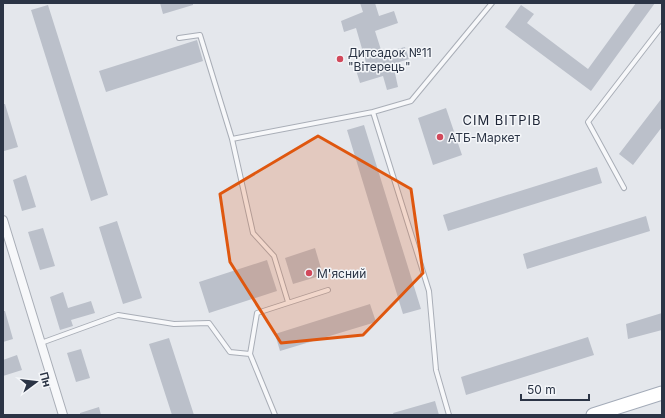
<svg xmlns="http://www.w3.org/2000/svg" width="665" height="418" font-family="Inter,sans-serif">
<style>
.building{fill:#bbc0ca}
.lines{fill:none;stroke-linecap:round;stroke-linejoin:round}
.service-casing{stroke:#a9aeb7;stroke-width:6}
.minor-casing{stroke:#a9aeb7;stroke-width:10}
.primary-casing{stroke:#a3abb8;stroke-width:15}
.service{stroke:#f7f8fa;stroke-width:4}
.minor{stroke:#f7f8fa;stroke-width:8}
.primary{stroke:#fff;stroke-width:13}
.marked{fill:#df570f;fill-opacity:0.2;stroke:#df570f;stroke-width:3;stroke-linejoin:round}
.poi-dot{fill:#d1495b;stroke:#f4f6f9;stroke-width:1.5}
.labels{text-anchor:middle;dominant-baseline:central;stroke-width:3;stroke-linejoin:round;paint-order:stroke}
.poi-label{font-size:12px;fill:#2b3445;stroke:#f4f6f9;text-anchor:start}
.neighbourhood-label{font-size:13px;letter-spacing:1px;fill:#1d2536;stroke:#f4f6f9}
</style>
<rect width="100%" height="100%" fill="#e4e7ec"/>
<path class="building" d="M160,3H193V5L163,14Z
M360,3H375L379,16L394,11L398,23L375,31L382,53L405,47L409,59L393,64L398,87L387,90L383,76L360,83L356,70L367,66L356,28L344,32L341,21L363,12Z
M636,3H655L591,91L505,27L521,5L534,14L527,23L588,69Z
M48,5L108,195L91,201L31,10Z
M197,40L203,61L106,92L99,71Z
M662,98V127L633,165L619,154Z
M3,104H5L18,147L4,151Z
M446,108L462,155L433,165L418,118Z
M364,125L421,309L403,314L347,130Z
M597,167L602,183L448,231L443,215Z
M26,175L36,207L22,211L13,180Z
M646,216L650,231L527,269L523,254Z
M117,221L142,298L123,304L99,227Z
M43,228L55,266L40,270L28,232Z
M315,248L323,275L293,284L285,258Z
M267,260L277,291L209,313L199,282Z
M63,292L68,308L91,301L95,313L71,320L73,326L60,330L50,297Z
M370,304L376,322L280,351L275,334Z
M3,311H5L13,339L3,342Z
M662,313V330L628,339L626,324Z
M588,337L594,355L466,395L461,377Z
M169,338L194,415H172L149,344Z
M81,349L90,378L76,382L67,353Z
M17,355L22,370L3,376V360Z
M435,401L439,415H394L393,413Z
M99,407L101,415H80V413Z"/>
<g class="lines">
<g class="service-casing">
<path id="service" d="M179,38L200,35L232,139L253,233L274,256L288,302
M373,112L411,101L492,3
M232,139L373,112L429,291L436,370L449,415
M624,188L588,122L662,26
M41,343L118,315L174,324L209,323L230,352L250,354
M275,415L250,354L257,313L328,290"/>
</g>
<g class="minor-casing">
<path id="minor" d="M3,220L63,415"/>
</g>
<g class="primary-casing">
<path id="primary" d="M593,415L662,393"/>
</g>
<use href="#service" class="service"/>
<use href="#minor" class="minor"/>
<use href="#primary" class="primary"/>
</g>
<path class="marked" d="M318,136L411,189L423,273L363,335L281,343L230,262L220,194Z"/>
<g class="poi-dot">
<circle cx="340" cy="59" r="4"/>
<circle cx="440" cy="137" r="4"/>
<circle cx="309" cy="273" r="4"/>
</g>
<g class="labels">
<g class="poi-label">
<text x="348" y="52">Дитсадок №11<tspan x="348" dy="14">"Вітерець"</tspan></text>
<text x="448" y="137">АТБ-Маркет</text>
<text x="317" y="273">М'ясний</text>
</g>
<g class="neighbourhood-label">
<text x="502" y="120">СІМ ВІТРІВ</text>
</g>
</g>
<rect width="665" height="418" fill="none" stroke="#2b3445" stroke-width="8"/>
<g transform="translate(36 382) rotate(75)" stroke="#f4f6f9" stroke-width="3" paint-order="stroke">
<path d="M0-3L7 15L0 10L-7 15Z" fill="#2b3445"/>
<text y="-6" font-size="11" font-weight="bold" text-anchor="middle" fill="#2b3445">Пн</text>
</g>
<path d="M521 394v6h68v-6" fill="none" stroke="#2b3445" stroke-width="2"/>
<text x="527" y="394" font-size="12" fill="#2b3445" stroke="#f4f6f9" stroke-width="3" paint-order="stroke">50 m</text>
</svg>
